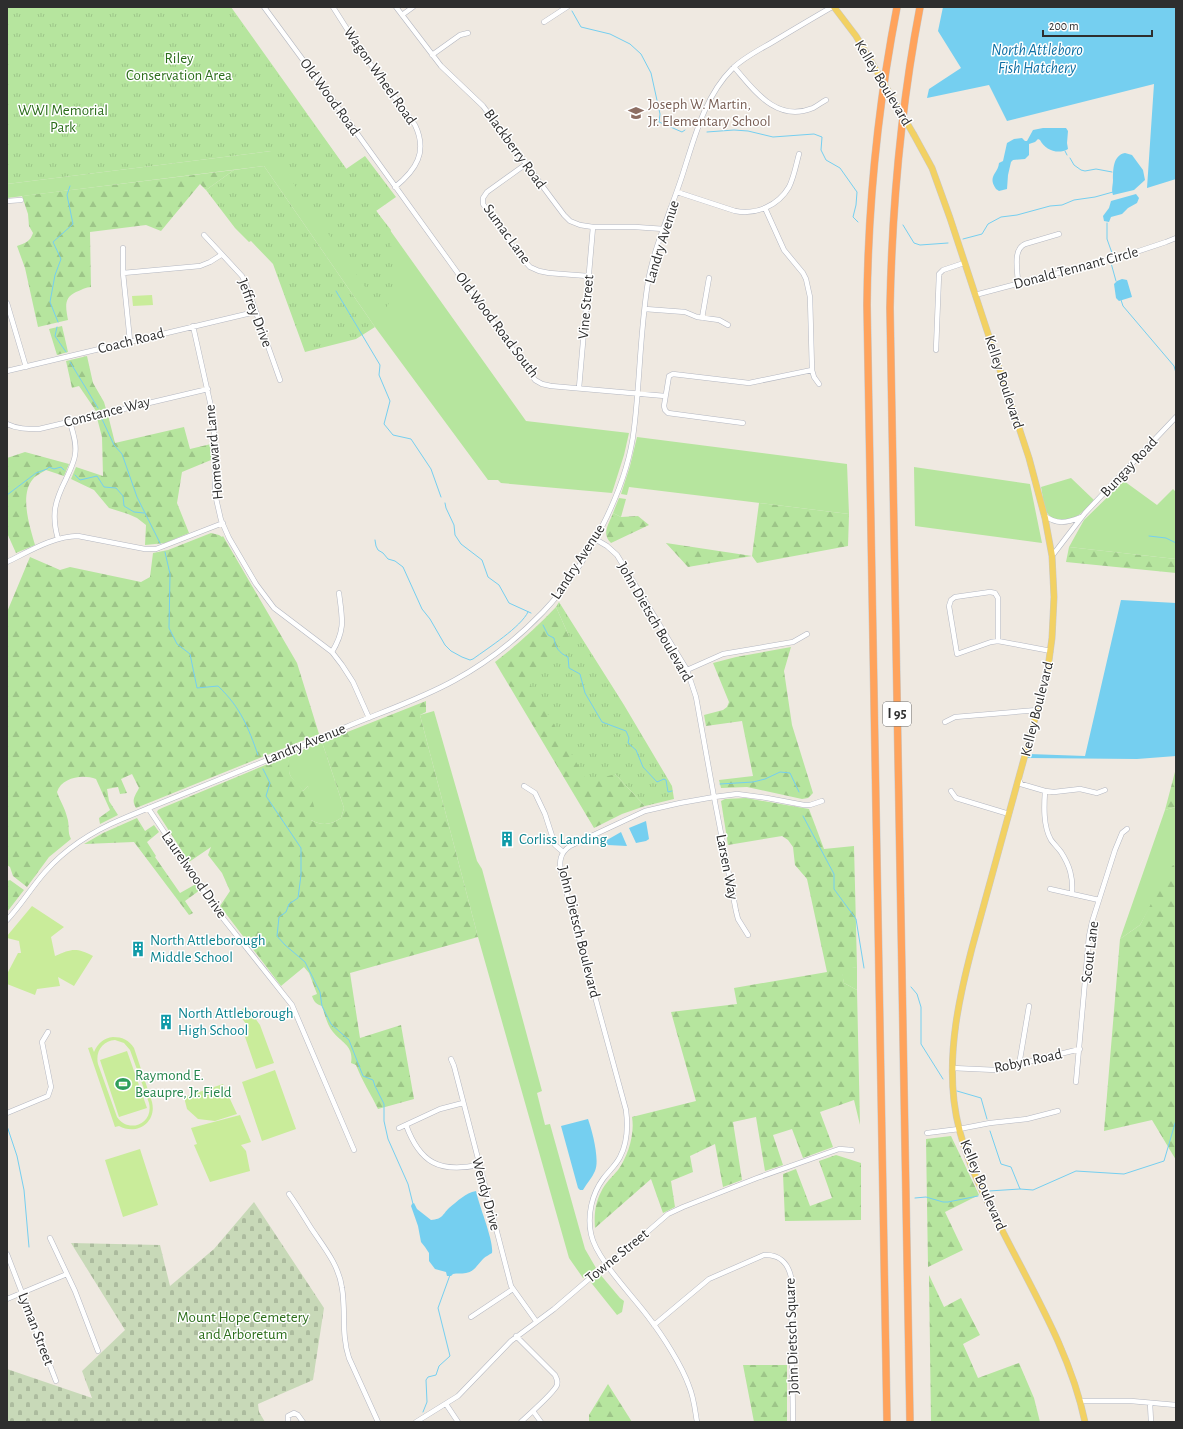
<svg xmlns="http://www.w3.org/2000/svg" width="1183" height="1429" font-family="'Alegreya Sans',sans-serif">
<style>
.grass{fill:#b6e59e}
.forest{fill:url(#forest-firs)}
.cemetery{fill:url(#cemetery-stones)}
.park{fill:url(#park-tufts)}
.pitch{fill:#c9ec9a;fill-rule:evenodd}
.water{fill:#75cff0}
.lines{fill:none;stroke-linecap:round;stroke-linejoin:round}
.stream{stroke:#75cff0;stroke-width:1}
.minor-casing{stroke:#b4b7c1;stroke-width:5.5}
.major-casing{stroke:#c9c9c9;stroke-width:7}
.highway-casing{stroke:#c9c9c9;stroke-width:8}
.minor{stroke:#fff;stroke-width:4.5}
.major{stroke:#f2d163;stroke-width:6}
.highway{stroke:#ffa35c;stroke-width:7}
.major-bridge-casing{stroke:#c9c9c9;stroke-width:7;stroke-linecap:butt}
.major-bridge{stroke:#f2d163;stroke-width:6}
.labels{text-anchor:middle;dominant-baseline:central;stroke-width:3;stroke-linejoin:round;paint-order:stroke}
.shield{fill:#fff;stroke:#6d6d6d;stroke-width:1}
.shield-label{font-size:14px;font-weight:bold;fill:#2e2e2e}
.park-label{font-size:15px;fill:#2c6e1b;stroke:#fff}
.street-label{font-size:15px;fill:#2e2e2e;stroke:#fff}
.education-label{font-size:15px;fill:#785e54;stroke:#fff;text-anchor:start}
.culture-label{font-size:15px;fill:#0d838f;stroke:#fff;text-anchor:start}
.leisure-label{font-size:15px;fill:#27864d;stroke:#fff;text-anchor:start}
.water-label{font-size:16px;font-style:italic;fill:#0d6fa3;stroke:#fff}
</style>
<defs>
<pattern id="forest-firs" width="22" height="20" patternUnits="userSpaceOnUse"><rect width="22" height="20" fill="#b6e59e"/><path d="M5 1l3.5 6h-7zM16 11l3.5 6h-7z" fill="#9dc588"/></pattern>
<pattern id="cemetery-stones" width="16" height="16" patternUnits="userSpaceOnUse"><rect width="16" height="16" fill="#c8d9b8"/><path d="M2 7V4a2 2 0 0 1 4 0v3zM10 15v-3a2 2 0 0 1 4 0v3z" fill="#acbb9e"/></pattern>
<pattern id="park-tufts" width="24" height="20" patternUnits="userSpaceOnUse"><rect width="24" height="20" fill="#b6e59e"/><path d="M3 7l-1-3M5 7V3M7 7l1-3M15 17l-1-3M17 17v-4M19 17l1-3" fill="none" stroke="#9dc588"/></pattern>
</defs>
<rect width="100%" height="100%" fill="#efe9e1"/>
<path class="grass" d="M166,7H231L526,421L629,433L624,455L612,493L501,483L498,480H488L375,327L264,166L7,198V184L271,151Z
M637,437L847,464L849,514L629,487L627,495L621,494L630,466Z
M914,467L1030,484L1042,543L915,526Z
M1071,478L1094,500C1090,505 1085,510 1080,514C1072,520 1056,524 1048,514C1043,508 1043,495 1041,487Z
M1124,481L1157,505L1173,489L1176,492V559L1069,547L1084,520Z
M619,498L626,499L621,517L613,513Z
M434,711L477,861L482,869L542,1091L537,1093L545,1125L550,1124L585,1249L596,1268L583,1278L569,1258L478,937L420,715Z
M322,742L344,808L341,818C331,825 322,826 311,820L308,786L303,791C299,785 293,781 290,775C288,770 290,764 287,756Z
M1176,807V864H1174L1140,925L1120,939L1165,810Z
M857,967V990L844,983L841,969Z
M599,1273L620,1298L624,1301L622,1312L617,1315L589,1280Z"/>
<path class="forest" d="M234,170L206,190L200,184L161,231L146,225L90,232L91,287C86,287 81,290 76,292C63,298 66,308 68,320L38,327L25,268L17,246C25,243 30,242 33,233L29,226L28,214L22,196Z
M62,326L68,352L57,355L49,329Z
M87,356L93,383L104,402L106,409L96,411L79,386L72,388L66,361Z
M108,415L115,443L184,427L190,449L211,444V460L182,472L177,503L189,533L165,543L145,545L146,525L137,518L128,514L109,508L94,490L71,479L76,467L103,476L102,437L97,418Z
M25,452L69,464L64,476L46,470C42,473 36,475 33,479C19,495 30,527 35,545L16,553L7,533V458Z
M759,503L849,514L848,546L757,563L752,556L688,567L666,543L752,556Z
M613,513L621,517L638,516L649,525L611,543C601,534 609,524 613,513Z
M211,533L219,535L222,537L223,536L297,663L319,734L136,808C131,800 135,796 139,788L132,774L121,779L127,793L120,794L118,787L107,789L109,801L118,815L100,824L99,818L110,810L96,779C83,774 62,777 57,792C60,801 65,808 67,817C70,825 67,832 71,839L49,857L27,887L13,876L10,867L7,865V612L30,557L60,570L70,567L141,582L150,577L153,553L168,550Z
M1069,547L1176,559V573L1066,562Z
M556,607L569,636L615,774L645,806L622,814L594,828L495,662C517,645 537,627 556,607Z
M791,647L784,671L792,725L813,793L808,798L802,799L747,787L721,788L719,780L753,776L742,721L706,726L704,715L723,710L727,707L729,702L713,663L736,657Z
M426,701V712L420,715L478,937L350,973L360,1038L401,1025L414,1099L378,1109C371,1094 362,1081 356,1065L351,1063C354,1046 342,1043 333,1032C327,1025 325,1015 322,1006C316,1004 314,1002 312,996L317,994L309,973L304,967L281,986L220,906L230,891L222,873L208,855L211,847L189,862L157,812L158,810L162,808L287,756C291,764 288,769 290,775C293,781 300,784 303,791L308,786L316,813L311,820C322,826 331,825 341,818L344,808L322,742Z
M1176,768V807L1165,810Z
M746,798L809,809L824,849L854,846L857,967L842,970L844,983L857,990L860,1125L854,1100L820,1112L833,1147L803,1158L792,1129L773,1135L783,1165L765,1171L756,1117L733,1122L742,1180L723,1187L715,1144L690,1156L693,1172L671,1181L675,1207L663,1213L651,1179L595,1228C594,1216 595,1203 601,1192C605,1183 612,1177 618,1170C628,1156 635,1134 632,1117L696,1101L671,1012L737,1004L734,988L827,972L807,879L795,865L793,847L788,840L782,836L728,845L721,801L725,799Z
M137,818L145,831L154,825L159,832L147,842L156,856L155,857L180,893L196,884L200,890L185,901L193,913L189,915L134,842L84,844L103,833Z
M1174,864H1176V1160L1152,1120L1104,1131L1120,939L1140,925L1168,871Z
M10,880L24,890L7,912V881Z
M951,1136L979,1195L945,1212L963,1250L928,1267L926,1139Z
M836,1155L861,1163V1220L785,1221L783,1174L796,1169L810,1206L832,1198L819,1161Z
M929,1275L944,1307L961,1298L980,1335L963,1344L978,1378L1019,1363L1034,1398L1040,1422H931Z
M743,1365H787V1422H754Z
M608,1384L632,1422H589V1415Z"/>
<path class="cemetery" d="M254,1202L324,1308L313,1380L258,1404L259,1412L265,1422H7V1369L92,1398L82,1371L125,1330L71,1243L160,1245L170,1286L214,1249Z"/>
<path class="park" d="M7,7H229L346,169L365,156L396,197L376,211L391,230L389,235L399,287L383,313L271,151L7,184Z
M264,166L375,327L356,339L305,352L273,264L251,241L249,242L235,228L206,190L234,170Z
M559,602L624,705L672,786L674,799L645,806L615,774L588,782L528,681L569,636L556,607Z"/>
<path class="pitch" d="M152,295L153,305L133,306L132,296Z
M32,906L64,927L51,937L55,956C71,949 76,947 93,956L74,986L58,977L60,986L37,989L35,995L7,984V974L18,953H21L19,941L7,938V936Z
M246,1006L260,1025L274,1063L256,1069L243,1031L249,1028L238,1013Z
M113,1037C122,1037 129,1040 134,1048L152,1102C157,1122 137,1136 119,1126L115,1127L88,1048L92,1047L94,1052C98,1043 104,1038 113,1037ZM115,1040L124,1043L130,1050L149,1103C154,1124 128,1134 117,1117L98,1064C95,1051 103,1041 115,1040Z
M127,1051L147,1108L119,1117L100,1060Z
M275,1070L296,1129L262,1141L242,1082Z
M223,1084L237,1114L215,1121L198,1119L187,1109L184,1097Z
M240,1115L251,1142L241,1145L246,1151L250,1171L210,1182L194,1145L197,1144L191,1128Z
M140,1149L158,1205L123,1217L105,1160Z"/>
<path class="water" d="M943,7H1176V179L1147,188L1154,84L1007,121L989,85L927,98L929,89L961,68L938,31Z
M1043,128H1066L1068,131L1067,143L1068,149C1058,155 1045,150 1040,140L1038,139L1035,142L1029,144V155L1025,159L1013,160L1011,162L1008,175L1007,189L999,191L996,189C987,176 998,174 999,163L1003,161L1007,143L1014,139L1022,138L1025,141H1027L1033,130Z
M1125,153L1132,155L1143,170L1145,180L1134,190L1113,195C1111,190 1113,185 1113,180C1113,170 1113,155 1125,153Z
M1136,194L1139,198L1137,203L1128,208L1122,214L1111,217L1109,222L1104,221L1103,216L1109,208L1111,201Z
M1122,279L1127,280L1132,297L1119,301L1116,298L1114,284L1117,281Z
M1121,600L1176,603V756L1137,759L1028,758L1029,754L1085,756Z
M646,821L649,839L646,841L636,843L629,828Z
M621,832L627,846L608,845L606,843L607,840Z
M588,1119C592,1130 600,1160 595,1171C592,1178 587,1183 583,1190H580L578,1188L561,1126Z
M476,1191C479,1206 494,1241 492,1253C489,1255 486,1256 483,1259C478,1264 474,1272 466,1273C461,1274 457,1273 453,1274L451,1276H447L446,1272L435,1269L429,1261V1253L425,1247L421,1242L418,1226L411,1206L412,1204L414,1203L417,1209L431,1220C443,1219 442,1215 449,1208C458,1201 465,1193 476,1191Z"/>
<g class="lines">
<path class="stream" d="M572,11L581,27L610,34L630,44L641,54L651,73L660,114L659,122L682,132L685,130
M707,132L734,130L748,131L773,137L814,134L822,137L821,150L826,160L840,168L857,192L856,205L853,217L858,222
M1065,151L1067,155
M1070,158L1074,165L1081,170L1085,171L1096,169L1112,172
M1107,223V239L1112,253
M903,225L914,243L920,245L948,243
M963,239L982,234L988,224L1001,217L1017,215L1050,206L1062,205L1074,200L1095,197L1113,192
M1111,263L1116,281
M336,291L380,365L379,375L390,401L384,424L393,435L411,439L431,469L441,497
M1121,300L1123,306L1174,366L1176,373
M58,322L50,302L55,275L61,259L53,242L73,224L67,195L70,186
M57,327L55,336L66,352
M70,362L98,408
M102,419L114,445L122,454L137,497L160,543
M75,475L80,480L97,476L104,487L116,488L123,496L124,506L134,512L144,513
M7,495L36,473L47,469L49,467L54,469L61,467L64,470
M445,503L446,508L454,525L455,535L461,544L482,560L488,577L499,585L509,603L531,613
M1149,536L1166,538L1176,543
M375,540L376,546L378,550L383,553L388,559L395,561L403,567L422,609L430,619L445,645L451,651L462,657L470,660L473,659C488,648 521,627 528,612
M165,552L170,574L169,628L177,644L190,654L197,688L218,686C241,708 248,727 258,755
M543,625L548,635L554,638C555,647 559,653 568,657L569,668L580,674L585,693L602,722L626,731L629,738L628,743L636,750L643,767L657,782L664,779L666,780L668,792L672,791
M263,769L270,783L266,796L301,848V875L298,898L289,904L286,912L279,917L277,936L285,945L305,962L320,992L322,1006L331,1024L349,1040L363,1076L373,1080L375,1086L384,1104V1121L388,1139L408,1184L413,1204
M720,784L753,782L765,779L780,772L790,773L799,792
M803,816L834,874V889L856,919L864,968
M911,987L917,994L921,1007V1044L943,1079
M957,1091L981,1098L987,1119
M7,1126L17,1156L24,1190L29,1247
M990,1131L1001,1164L1011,1167L1020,1189L1033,1190L1076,1171L1124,1174L1164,1161L1176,1120
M989,1191L1020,1189
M915,1198L926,1197L943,1202H948L978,1196
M423,1412L427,1402L426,1380L428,1377L436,1375L439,1366L450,1356L438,1308L450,1275"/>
<g class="minor-casing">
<path id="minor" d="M264,7L356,132L535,380L542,384L551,386L665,396
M333,7L361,51L415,125C428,152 416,170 395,187
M396,7L441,66L483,106L552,199L564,215L570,221L580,225L593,227H635L664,229
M402,15L413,7
M544,22L567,7
M432,55L460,35L468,33
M734,67C754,90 776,123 813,108C817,106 822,102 826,100
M526,164L487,192L483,198V204L519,255L530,267L539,271L549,273L588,276
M677,192L735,211C756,215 778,206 789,187C794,177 796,165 799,154
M7,201L21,200
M765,208L784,250L803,273L806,279L810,297L812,370L814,377L819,384
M204,235L242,276L246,284L280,380
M123,248V273L130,341
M123,273L200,266L210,262L221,255
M1018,283C1018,272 1012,250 1025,244L1059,234
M975,295L1127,255L1166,242L1176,238
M7,303L26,367
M645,309L685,312L697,317L719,320L728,325
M702,318L709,278
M193,326L214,420L215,494L221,520L229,538L256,584L274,608L332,652L342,665L353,682L369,718
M936,350L939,274L943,270L964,263
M7,371L255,312
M579,388L593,227
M743,423L668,413L665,410L664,406L669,376L673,374L749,383L812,370
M7,424C17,429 27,429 39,429L208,389
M1044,515C1056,525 1067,523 1081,517
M58,539C51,514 55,501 66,479C69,472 74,463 75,455C77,444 73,433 70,422
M595,539L607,546L617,555L687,670L696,697L714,797L680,803L645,811L570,846C560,853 559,861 561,872L626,1110C628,1126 628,1142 620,1157C616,1165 609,1171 603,1179C592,1194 587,1215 591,1234C596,1259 633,1296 649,1318C663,1336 682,1366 689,1386C694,1398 695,1410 697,1422
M1052,556L1085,513L1176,417
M7,562C28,552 54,536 78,536L145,549H156L223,523
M998,641V598L995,593L990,592L955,597L951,600L949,606L957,654L991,642L998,641L1051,651
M332,652C346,629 342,618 339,593
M687,670L723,654L793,642L807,634
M945,722L955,717L1038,710
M1019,780L1021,784L1045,791L1054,792L1080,789L1097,793L1105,790
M524,786L535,793L545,814L555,845L563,852
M951,791L956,798L1009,814
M1045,791C1044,806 1043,826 1051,840C1054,844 1058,848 1061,852C1070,866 1073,877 1072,893
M148,808L218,912L292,1005L354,1150
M1050,889L1099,900
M7,920C21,905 31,888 45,872C66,848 93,831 122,819C197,788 272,759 346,727C382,712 421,699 455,680C488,662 517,639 543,612C585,568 627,491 634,429C640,381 640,330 648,282C654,246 673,206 684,170C695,136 705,96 732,69C743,58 757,51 771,43C791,31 811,19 832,7
M748,935L738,919L736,911L714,797L737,794L767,798L804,805H810L822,801
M451,1059L454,1066L511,1286L536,1321
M1019,1065L1029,1006
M952,1068L996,1070L1080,1049
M1076,1082L1089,936L1092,922L1115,850L1122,833L1127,829
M7,1113L48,1096L51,1087L42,1042L48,1032
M406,1125C420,1163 439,1173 479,1165
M399,1128L440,1109L463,1103
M927,1133L959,1129L990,1123L1027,1119L1058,1111
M289,1194C297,1205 304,1217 311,1228C323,1246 339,1265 342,1288C346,1312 341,1334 349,1358L378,1422
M50,1238L75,1291L98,1351
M7,1254L56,1381
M7,1299L67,1274
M471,1317L513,1289
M654,1325L709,1279L764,1255C779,1254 788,1263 791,1277L793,1422
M516,1336L555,1375C557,1379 558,1381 557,1385C554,1393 528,1415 521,1422
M1081,1401H1131L1176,1405
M1150,1403L1151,1422
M446,1404L458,1422
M533,1411L541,1422
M288,1422V1416L294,1413L298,1415L303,1422
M416,1422L458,1396L511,1341L554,1309L589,1279L623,1253L668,1214L683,1207L757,1178L839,1149L852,1150"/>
</g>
<g class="major-casing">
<path id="major" d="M834,7L856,36L869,58
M914,135L932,168L950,218L1029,458L1045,518L1052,556L1054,597L1052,638L1047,675L972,948C959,998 948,1049 954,1101C959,1144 977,1182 997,1220C1029,1285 1070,1350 1085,1422"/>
</g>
<g class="highway-casing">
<path id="highway" d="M887,1422L867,305C868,205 878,105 897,7
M910,1422L890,308C892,207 901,106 920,7"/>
</g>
<use href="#minor" class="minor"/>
<use href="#major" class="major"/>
<use href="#highway" class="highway"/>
<g class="major-bridge-casing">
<path id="major-bridge" d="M869,58L914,135"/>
</g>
<use href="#major-bridge" class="major-bridge"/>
</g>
<defs>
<g id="school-bare" transform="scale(1.2)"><path d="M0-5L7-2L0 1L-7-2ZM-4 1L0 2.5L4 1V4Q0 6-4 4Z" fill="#8d6e63" stroke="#fff" stroke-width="2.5" paint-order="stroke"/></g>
<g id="building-bare" transform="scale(1.2)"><path d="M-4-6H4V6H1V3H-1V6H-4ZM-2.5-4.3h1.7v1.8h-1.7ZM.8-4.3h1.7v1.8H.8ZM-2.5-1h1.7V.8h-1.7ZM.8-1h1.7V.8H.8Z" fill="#0f9aa8" stroke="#fff" stroke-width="2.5" paint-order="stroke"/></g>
<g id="stadium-bare" transform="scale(1.2)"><path d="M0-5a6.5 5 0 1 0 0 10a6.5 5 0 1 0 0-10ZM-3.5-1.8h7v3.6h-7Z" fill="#2e9e5b" stroke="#fff" stroke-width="2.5" paint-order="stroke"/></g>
</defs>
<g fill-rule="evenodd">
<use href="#school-bare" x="636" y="113"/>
<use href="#building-bare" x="507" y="839"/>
<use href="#building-bare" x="138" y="949"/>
<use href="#building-bare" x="166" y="1022"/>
<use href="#stadium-bare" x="123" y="1084"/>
</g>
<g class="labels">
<rect class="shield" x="883" y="702" width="28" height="24" rx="3"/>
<g class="shield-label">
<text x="897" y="714">I 95</text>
</g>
<g class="park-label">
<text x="179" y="58">Riley<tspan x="179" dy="17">Conservation Area</tspan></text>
<text x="63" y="110">WWI Memorial<tspan x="63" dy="17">Park</tspan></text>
<text x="243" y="1317">Mount Hope Cemetery<tspan x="243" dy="17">and Arboretum</tspan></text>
</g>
<g class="street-label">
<text transform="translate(380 76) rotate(55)">Wagon Wheel Road</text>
<text transform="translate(883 83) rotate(59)">Kelley Boulevard</text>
<text transform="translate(330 97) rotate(54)">Old Wood Road</text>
<text transform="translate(515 149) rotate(54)">Blackberry Road</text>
<text transform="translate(507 234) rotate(54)">Sumac Lane</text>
<text transform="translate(662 242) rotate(-73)">Landry Avenue</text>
<text transform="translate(1076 268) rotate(-15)">Donald Tennant Circle</text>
<text transform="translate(586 307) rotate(-85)">Vine Street</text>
<text transform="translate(255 313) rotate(69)">Jeffrey Drive</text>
<text transform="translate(497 325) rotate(53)">Old Wood Road South</text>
<text transform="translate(131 341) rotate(-14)">Coach Road</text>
<text transform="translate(1004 382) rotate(72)">Kelley Boulevard</text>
<text transform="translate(107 412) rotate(-14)">Constance Way</text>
<text transform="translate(214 452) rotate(-95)">Homeward Lane</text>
<text transform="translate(1129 467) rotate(-47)">Bungay Road</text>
<text transform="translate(578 562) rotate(-57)">Landry Avenue</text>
<text transform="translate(655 622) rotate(60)">John Dietsch Boulevard</text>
<text transform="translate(1037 709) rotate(-76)">Kelley Boulevard</text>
<text transform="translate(305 744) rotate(-22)">Landry Avenue</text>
<text transform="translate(727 867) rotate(79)">Larsen Way</text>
<text transform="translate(194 875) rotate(55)">Laurelwood Drive</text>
<text transform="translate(579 932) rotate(76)">John Dietsch Boulevard</text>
<text transform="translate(1090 952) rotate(-83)">Scout Lane</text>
<text transform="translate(1028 1061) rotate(-12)">Robyn Road</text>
<text transform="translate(983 1185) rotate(67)">Kelley Boulevard</text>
<text transform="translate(486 1194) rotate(75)">Wendy Drive</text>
<text transform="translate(617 1256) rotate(-39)">Towne Street</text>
<text transform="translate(36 1329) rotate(69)">Lyman Street</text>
<text transform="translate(792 1336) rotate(-92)">John Dietsch Square</text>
</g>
<g class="education-label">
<text x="648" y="104">Joseph W. Martin,<tspan x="648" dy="17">Jr. Elementary School</tspan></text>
</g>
<g class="culture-label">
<text x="519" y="839">Corliss Landing</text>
<text x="150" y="940">North Attleborough<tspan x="150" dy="17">Middle School</tspan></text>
<text x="178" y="1013">North Attleborough<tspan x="178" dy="17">High School</tspan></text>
</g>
<g class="leisure-label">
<text x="135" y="1075">Raymond E.<tspan x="135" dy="17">Beaupre, Jr. Field</tspan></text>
</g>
<g class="water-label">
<text x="1037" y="50">North Attleboro<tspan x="1037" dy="18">Fish Hatchery</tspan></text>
</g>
</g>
<rect width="1183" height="1429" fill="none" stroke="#2e2e2e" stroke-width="16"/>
<path d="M1043 30v6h109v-6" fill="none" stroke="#2e2e2e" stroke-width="2"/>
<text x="1049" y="30" font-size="12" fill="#2e2e2e" stroke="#ffffff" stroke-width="3" paint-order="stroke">200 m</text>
</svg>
